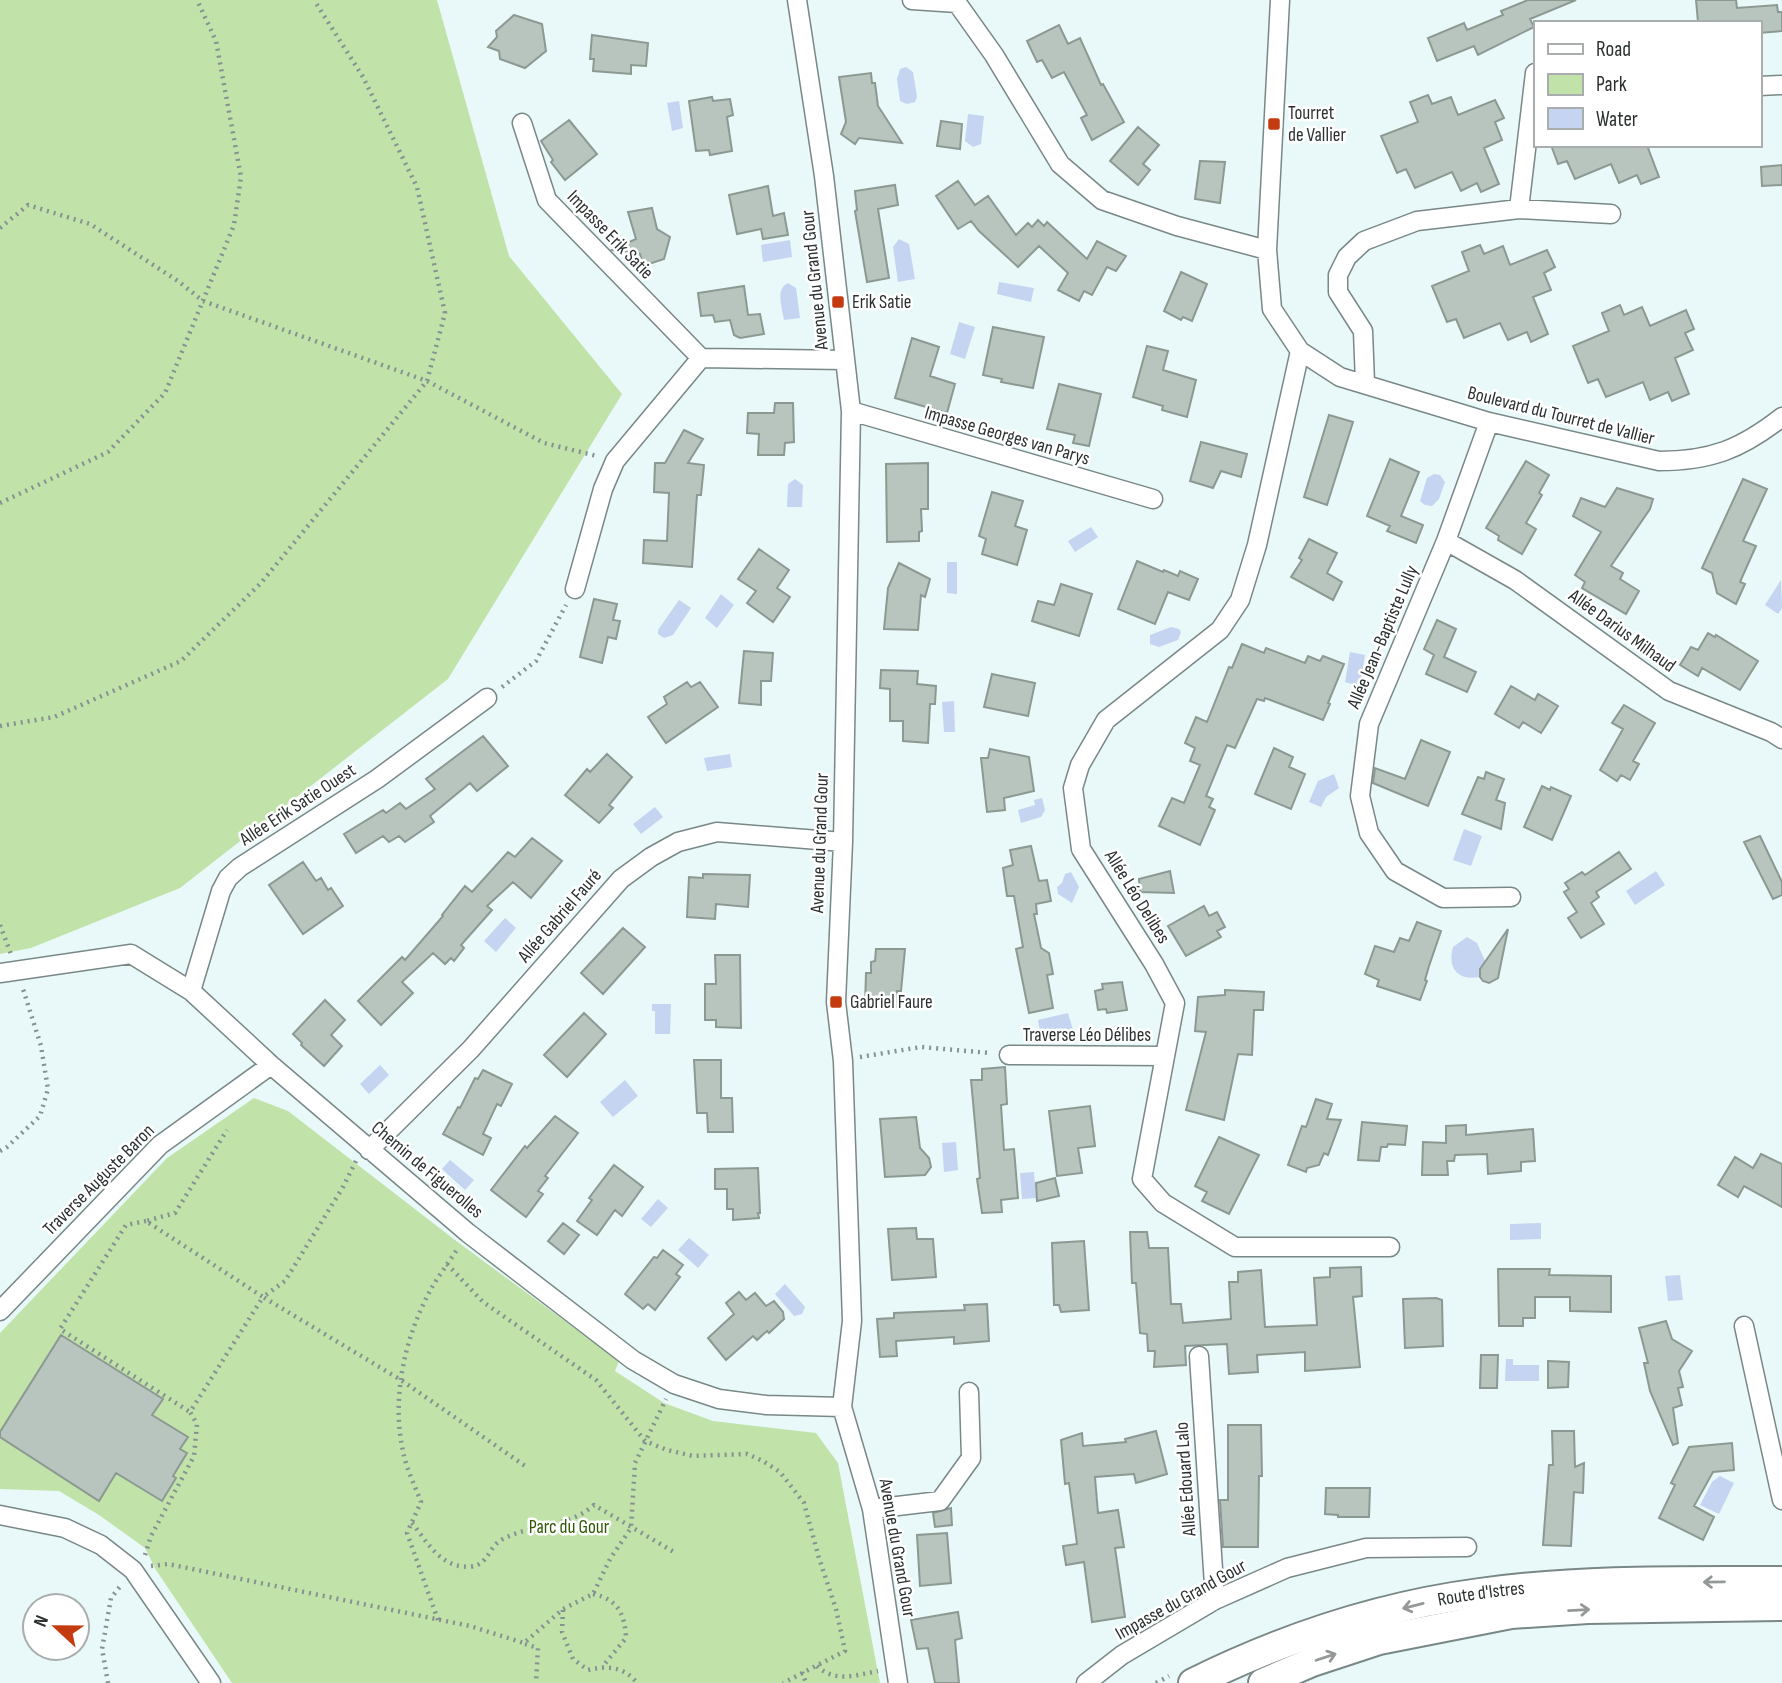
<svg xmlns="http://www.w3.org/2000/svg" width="1782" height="1683" font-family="'Sofia Sans Condensed',sans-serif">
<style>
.green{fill:#c1e3aa}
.water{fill:#c4d4f1}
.building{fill:#b8c5be;stroke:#8c9993;stroke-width:2}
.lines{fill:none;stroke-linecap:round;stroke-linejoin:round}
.street-casing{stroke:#798787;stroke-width:21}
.primary-casing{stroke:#798787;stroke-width:32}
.path{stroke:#869191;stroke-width:4.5;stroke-dasharray:2 5;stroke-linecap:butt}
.street{stroke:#fff;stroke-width:18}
.primary{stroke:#fff;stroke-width:28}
.oneway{stroke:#959898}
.poi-dot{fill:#c33b0e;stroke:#fff;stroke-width:2.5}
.labels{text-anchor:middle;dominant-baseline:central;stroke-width:5;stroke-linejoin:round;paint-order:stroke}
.poi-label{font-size:19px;fill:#2b3131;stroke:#fff;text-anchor:start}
.street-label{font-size:19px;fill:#2b3131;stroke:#fff}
.park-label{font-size:19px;fill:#2f5603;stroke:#fff}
</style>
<rect width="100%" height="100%" fill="#e9f9f9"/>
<path class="green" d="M0,0H437L509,256L622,394L448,679L180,888L31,948L0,954Z
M254,1098L288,1111L455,1240L619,1361L615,1371L664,1403L713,1421L816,1433L838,1463L880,1683H232L156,1570L145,1548L99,1515L59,1491L0,1489V1333L167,1158Z"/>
<path class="water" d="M906,67L913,72L917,97L915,102L907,104L900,101L897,79L900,69Z
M679,101L683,128L672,131L667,103Z
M968,114L984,116L981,144L973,147L965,141Z
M899,239L909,244L915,279L898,282L893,247Z
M790,240L792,257L763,262L761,245Z
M999,282L1034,288L1031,302L997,294Z
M788,283L796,288L800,318L784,320C782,307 775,289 788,283Z
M959,322L975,327L965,359L950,354Z
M1434,474L1440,475L1445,482L1439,499L1432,506L1425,505L1420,501L1427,478Z
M795,479L803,485L802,507H787L788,484Z
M1091,527L1098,537L1075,552L1068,541Z
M947,562H957V594L947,593Z
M1781,580L1782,608L1778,614L1765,605Z
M721,594L734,605L717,628L705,618Z
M679,600L691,608L673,635L664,638L658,634V630Z
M1171,627L1179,629L1181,632L1178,640L1159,647L1150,644V635Z
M1350,652L1365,655L1360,686L1345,682Z
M954,701L955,732H944L942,702Z
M730,754L732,767L707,771L704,758Z
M1334,774L1339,788L1326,797L1321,807L1309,802L1318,781Z
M1042,798L1045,810L1041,817L1021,823L1018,810L1035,805L1034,800Z
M655,807L663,817L641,834L633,824Z
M1464,829L1482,836L1471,866L1453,860Z
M1656,871L1665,885L1635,905L1626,891Z
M1071,872L1079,887L1072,903L1058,894L1057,887L1062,883L1065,874Z
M505,918L516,928L496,952L484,941Z
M1467,937L1477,943L1486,963L1480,969V977C1458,981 1447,968 1453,947Z
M652,1004H671L670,1034H655V1011H652Z
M1068,1013L1073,1030L1041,1036L1038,1020Z
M380,1065L389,1075L369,1094L360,1084Z
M625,1080L638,1096L613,1117L600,1102Z
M956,1142L958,1170L944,1172L942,1143Z
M450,1160L474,1180L465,1190L442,1169Z
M1034,1172L1036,1198L1022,1199L1020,1173Z
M658,1199L668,1208L651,1227L641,1219Z
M1541,1223V1239L1510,1240V1224Z
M689,1238L709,1255L698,1268L678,1250Z
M1680,1275L1683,1300L1668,1301L1665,1276Z
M785,1284L805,1307L802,1314L794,1316L775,1294Z
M1506,1359H1513V1365H1539V1381H1505Z
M1720,1476L1734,1483L1719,1514L1700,1505L1712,1482Z"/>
<path class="building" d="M1528,0H1576L1530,19L1534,27L1478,55L1474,46L1437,61L1428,38L1464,23L1467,30L1503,15L1501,11Z
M1696,0H1736L1737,8L1777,5L1778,12H1782V31L1759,33V23L1698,22Z
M514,15L542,24L546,51L525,68L500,59L499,51L488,47L497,37L496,31Z
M1059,25L1068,44L1080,38L1101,85L1103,84L1124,122L1092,140L1081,118L1087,115L1064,72L1052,78L1042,60L1037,62L1027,41Z
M592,35L648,43L646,66L631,65V74L593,71L594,59H590Z
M871,73L872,83H875L878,106L902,143L859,138L855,144L841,134L846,122L839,77Z
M1428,95L1432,104L1451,97L1458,115L1495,100L1504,118L1495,122L1502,140L1484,148L1499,184L1481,192L1477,183L1461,191L1452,172L1415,188L1406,169L1397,173L1381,136L1418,122L1410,102Z
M712,97L713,101L730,99L733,115L727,117L732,151L710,155L709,150L696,151L689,101Z
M569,120L597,154L565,180L551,162L553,160L541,141Z
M941,121L962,124L960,149L937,146Z
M1138,127L1159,145L1143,164L1150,170L1138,185L1110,161Z
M1551,145H1655L1648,148L1659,177L1641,184L1637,175L1619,183L1611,164L1575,179L1567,161L1558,164Z
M1200,161L1225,162L1220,203L1195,199Z
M1782,165V185L1762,186L1761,167Z
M958,181L975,205L988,196L1016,235L1028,223L1032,227L1038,220L1044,226L1047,222L1087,259L1097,241L1126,256L1116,271L1107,267L1092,295L1084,291L1079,301L1058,290L1068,273L1039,246L1018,267L979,231L971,221L958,229L936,196Z
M895,185L898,205L878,209L889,278L867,282L855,211L857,210L855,191Z
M768,186L773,216L784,213L788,235L763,239L761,229L737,234L729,195Z
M652,208L657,229L670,237L664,259L643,266L640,254L612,250L636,239L628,212Z
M1480,245L1484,254L1503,246L1510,265L1547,250L1555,267L1544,273L1551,290L1533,297L1548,334L1531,342L1527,332L1508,340L1500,323L1464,338L1456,319L1447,322L1432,286L1469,271L1462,252Z
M1181,272L1207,284L1192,321L1183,317L1181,320L1164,311Z
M744,286L748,315L760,314L764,334L740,338L734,335L730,320L715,322L713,315L701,316L698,293Z
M1620,305L1624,315L1642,307L1650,326L1686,310L1694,329L1685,333L1693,350L1675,358L1689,394L1672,401L1668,392L1650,400L1643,382L1606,397L1598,379L1588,383L1573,346L1609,331L1602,313Z
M993,327L1044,337L1033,388L1001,382L1002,379L983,375Z
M912,338L939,347L930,376L955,384L947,413L895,398Z
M1147,346L1168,351L1163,370L1196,380L1187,417L1162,410L1163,406L1133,397Z
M1059,384L1101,394L1089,446L1073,443L1075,435L1047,429Z
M775,403H793L794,442L785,443L784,455H758L759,434L747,433L748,413H774Z
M1329,415L1353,422L1327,505L1304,497Z
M684,430L703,439L688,463L704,465L701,495H697L692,567L643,563L644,540L667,541L669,493L654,492L655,463H665Z
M1201,442L1247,454L1241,477L1221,471L1213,488L1190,481Z
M1390,459L1419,472L1401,516L1423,525L1416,543L1387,531L1390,526L1367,516Z
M1526,461L1549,475L1539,493L1542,495L1526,523L1536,529L1522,554L1498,540L1499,536L1486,528Z
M928,463V509H921L922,531L919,532V541L887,542L886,464Z
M1743,479L1767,489L1743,541L1756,546L1740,582L1745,584L1736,604L1717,593L1712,573L1702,568Z
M1617,488L1653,499L1650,509L1611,566L1623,573L1620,579L1639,591L1626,614L1582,588L1585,582L1575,575L1601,532L1573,516L1581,498L1605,507Z
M992,492L1023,501L1015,526L1027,530L1017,565L982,554L986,539L979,536Z
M1309,539L1337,553L1327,573L1342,582L1333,600L1291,577L1302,560L1299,558Z
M759,549L789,570L777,588L790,597L773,622L747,603L756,591L738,579Z
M1137,561L1163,572L1164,570L1178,576L1180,571L1198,579L1189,600L1168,592L1155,624L1118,609Z
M899,563L930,579L925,597L921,595L918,630L884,629L888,588Z
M1061,584L1092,594L1079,636L1032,621L1038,601L1054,605Z
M594,599L617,604L613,620L620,621L616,639L608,637L602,663L580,657Z
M1437,620L1456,629L1444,657L1476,672L1467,692L1426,674L1434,655L1424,649Z
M1708,633L1715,637L1716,635L1758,661L1740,690L1702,668L1698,676L1680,665L1691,647L1698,650Z
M1242,644L1264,653L1266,648L1305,663L1308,656L1320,661L1323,656L1344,664L1328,703L1330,704L1323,720L1265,698L1264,701L1257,699L1235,748L1227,745L1206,796L1213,799L1209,807L1215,810L1200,845L1159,826L1172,798L1184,803L1200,765L1190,761L1195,748L1185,743L1196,717L1207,722L1229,667L1232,668Z
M744,651L773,653L771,681H761V705L739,703Z
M881,670L918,671L917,684L936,686L935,704H930L928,743L903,741V721H890V689L880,688Z
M992,674L1035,683L1028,716L984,707Z
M687,682L691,687L700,682L718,707L666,743L648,717L667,704L664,697Z
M1511,686L1535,700L1538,694L1558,706L1541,733L1523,722L1519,728L1495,714Z
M1624,705L1655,723L1633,761L1639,764L1630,780L1621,775L1617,781L1600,770L1623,729L1612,723Z
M483,736L508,766L477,791L470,783L430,816L434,822L405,842L399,836L389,842L383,836L356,853L344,834L383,810L386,813L400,803L406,809L435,789L426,779Z
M1421,740L1450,752L1428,806L1373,783L1375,768L1405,779Z
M1274,748L1293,757L1289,767L1305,774L1291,809L1255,794Z
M990,749L1029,757L1034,791L1004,798L1005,810L987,812L981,758H988Z
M607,754L632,777L609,805L613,808L599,823L565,795L587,769L590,772Z
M1486,772L1504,779L1496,800L1505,803L1501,829L1462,814L1478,777L1484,779Z
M1542,786L1550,790L1551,787L1571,796L1552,840L1524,827Z
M1760,836L1782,882V895L1773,899L1744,842Z
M532,838L562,861L531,898L513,882L487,906L492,910L461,945L464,948L454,961L451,958L445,964L433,953L402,982L413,993L381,1025L358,1001L402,957L405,960L443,916L442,915L465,886L472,892L508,852L515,857Z
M1031,846L1039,881L1047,880L1051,901L1036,904L1037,914H1034L1041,948L1049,953L1053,974L1047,975L1053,1008L1029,1013L1016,949L1023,947L1014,896H1007L1003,868L1013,865L1010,850Z
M1619,852L1631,869L1596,892L1599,897L1591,903L1604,924L1581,938L1568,918L1577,912L1564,892L1569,889L1565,883L1582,872L1585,875Z
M303,862L316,881L321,878L328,890L331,888L343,906L303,934L269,885Z
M1170,871L1174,893L1140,892L1139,879Z
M703,874L750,875L748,907L716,904L715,919L687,917L689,877L703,878Z
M1204,906L1209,916L1217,912L1225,927L1217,931L1221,937L1186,956L1168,926Z
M1417,922L1441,931L1429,966L1425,980L1427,981L1420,1000L1377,986L1379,980L1365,974L1375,946L1394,952L1400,938L1409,941Z
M623,928L645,947L603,994L581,973Z
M1508,929L1498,978L1489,983L1483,981L1480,977V969Z
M876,949H905L901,991H897L896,1007L865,1006L866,973H871V962L875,961Z
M715,955H740L741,1028L716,1027V1020H705V984H716Z
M1122,982L1127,1010L1107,1013L1106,1009L1098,1010L1095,991L1103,989L1102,984Z
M1225,990L1264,992L1263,1010H1254L1252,1055L1238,1054L1224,1120L1186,1110L1206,1032L1195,1031L1198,997L1225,995Z
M325,1000L345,1020L331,1035L342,1046L324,1066L301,1045L302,1043L293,1034Z
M584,1013L606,1034L567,1077L544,1055Z
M694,1060H721V1098H732L733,1132H708L707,1113H697Z
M1005,1067L1007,1104L1001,1105L1004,1150L1014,1149L1018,1198L1001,1200L1002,1212L982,1213L977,1179L980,1178L971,1080H982V1069Z
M483,1070L512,1084L501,1106L497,1104L483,1134L491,1138L483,1155L443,1134L458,1107L460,1108L475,1078L478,1079Z
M1316,1099L1332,1104L1327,1119L1341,1120L1328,1155L1324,1153L1319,1165L1307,1168L1306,1172L1288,1165L1302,1126L1306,1127Z
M1090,1106L1095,1146L1078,1148L1082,1173L1057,1176L1049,1111Z
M555,1116L578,1133L545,1176L548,1178L538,1191L543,1194L526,1217L491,1190L525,1146L527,1148Z
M916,1117L920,1148L929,1158L931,1167L925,1175L885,1177L880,1119Z
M1362,1122L1407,1126L1405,1145L1388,1144L1387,1147H1381L1379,1161L1358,1160Z
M1466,1125V1135L1533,1129L1535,1161L1521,1162V1171L1488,1174L1487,1154L1455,1155L1454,1161H1447L1448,1175H1422L1423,1142L1446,1143V1126Z
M1219,1137L1259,1155L1229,1214L1202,1201L1207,1192L1195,1186Z
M1761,1154L1782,1164V1207L1744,1186L1738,1197L1718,1185L1735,1157L1753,1168Z
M614,1165L643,1187L622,1216L615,1210L597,1235L577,1221L592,1200L589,1198Z
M758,1168L760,1213H758L759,1218L733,1220V1209H727V1189H715V1169Z
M1055,1178L1059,1196L1037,1201L1036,1183Z
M563,1223L579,1235L564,1254L548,1241Z
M916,1228L917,1239H933L936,1277L892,1280L888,1229Z
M1130,1232H1147L1149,1248H1168L1171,1304H1181L1183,1323L1231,1319L1229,1282H1238V1272L1261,1270L1265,1327L1317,1325L1314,1278L1330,1277V1268L1361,1267L1362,1296L1353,1297L1360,1367L1305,1371V1352L1257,1355L1258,1372L1229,1374L1227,1344L1185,1346L1186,1365L1154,1367L1155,1351H1148L1147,1334L1140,1333L1136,1283H1132Z
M1084,1241L1089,1310L1061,1312L1059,1305H1054L1052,1243Z
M663,1250L683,1265L676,1274L680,1277L655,1310L648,1304L643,1309L625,1294L654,1257L657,1258Z
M1498,1269H1550L1549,1275L1611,1276V1312L1570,1311V1297H1535V1318H1523V1326H1499Z
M739,1292L746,1300L755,1293L766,1306L774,1301L783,1312L784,1319L769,1333L767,1331L757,1340L753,1336L726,1360L708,1338L734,1314L726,1303Z
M1436,1298L1442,1300L1443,1346L1405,1348L1403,1299Z
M987,1304L989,1341L954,1344V1337L896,1341L897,1356L880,1357L877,1319L894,1318V1313L965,1310L964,1305Z
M1666,1321L1672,1339L1692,1351L1679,1371L1683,1387L1678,1388L1682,1405L1673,1408L1678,1443L1673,1445L1650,1391L1644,1363H1648L1639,1328Z
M61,1335L163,1399L152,1415L188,1437L180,1449L187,1453L173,1476L176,1478L162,1501L116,1473L99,1501L0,1437V1432Z
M1481,1355H1498L1497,1388H1480Z
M1548,1361L1569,1362L1568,1387L1548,1388Z
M1228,1425H1261L1262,1476H1259L1258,1547H1223L1220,1500H1228Z
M1156,1431L1167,1474L1136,1483L1134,1474L1095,1477L1098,1513L1118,1510L1124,1547L1115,1548L1125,1617L1092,1622L1084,1562L1066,1565L1063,1546L1077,1544L1069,1483L1065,1484L1061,1440L1082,1433L1083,1446L1126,1442L1125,1439Z
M1552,1431H1574L1575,1467L1584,1463L1583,1493L1574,1492L1571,1546L1543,1545L1549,1465H1553Z
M1732,1443L1734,1470L1713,1472L1694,1506L1714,1517L1703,1540L1659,1518L1675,1485L1671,1483L1689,1447Z
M1326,1488H1370L1369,1517H1338V1515L1325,1514Z
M951,1508L952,1525L935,1527L933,1513Z
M947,1533L951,1583L920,1586L917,1535Z
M958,1612L962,1638L955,1640L959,1683H935L928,1648L917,1649L911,1620Z"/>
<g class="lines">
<g class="street-casing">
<path id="street" d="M797,0L824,176L851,411L843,842L836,1002L843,1061L852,1321L842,1407L872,1509L898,1683
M912,0L957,3L994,55L1060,164L1102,200L1177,226L1267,250
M1280,0L1267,250L1272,309L1300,351L1340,377L1489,422L1659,461C1711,461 1741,449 1782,417
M1759,86L1782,85
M522,123L547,200L701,358
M1519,209L1535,73
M1300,351L1257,545L1240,600L1220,630L1106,720L1080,765L1073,788L1081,849L1154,964L1175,1003L1142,1179L1163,1203L1235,1247H1390
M1365,383L1363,331L1338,292V275L1347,257L1364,241L1417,221L1519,209L1611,214
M851,411L1153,499
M1489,422L1446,541L1369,724L1360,796L1369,833L1395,871L1443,898L1511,897
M1446,541L1515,580L1669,691L1771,732L1782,739
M575,589L603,489L615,461L701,358L845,360
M0,973L131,954L191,991L271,1065L468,1233L633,1360L674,1384L719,1399L766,1405L842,1407
M191,991L221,891L228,878L240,867L377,779L487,698
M1009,1055L1165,1056
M369,1150L471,1049L621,879L651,857L678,842L717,832L843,842
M0,1311L160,1145L271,1065
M1744,1326L1782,1500
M1199,1356L1215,1600
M872,1509L940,1501L971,1458L969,1392
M0,1515L65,1528L101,1545L133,1570L211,1683
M1086,1683L1122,1655L1215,1600L1287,1568L1366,1548L1467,1547"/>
</g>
<g class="primary-casing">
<g id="primary">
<path id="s1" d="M1193,1683C1282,1639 1381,1606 1480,1593C1580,1579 1682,1581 1782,1581"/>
<path d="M1263,1683L1312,1662L1379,1640L1511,1614L1588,1609L1782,1606"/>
</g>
</g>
<path class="path" d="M0,228L28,205L90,224L178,281L203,301L427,381L544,443L597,456
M0,503L108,452L165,393L234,225L241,177L216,41L197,0
M502,687L536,661L566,605
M0,726L54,717L181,661L261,583L427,381L445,313L417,187L363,77L314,0
M0,925L11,954
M860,1057L921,1047L990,1053
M0,1151L7,1147L40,1116L48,1089L41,1046L23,989
M356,1161L343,1187L285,1281L263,1297L401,1380L528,1468
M146,1221L126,1225L60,1329L190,1412
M447,1264L483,1302L596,1380L645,1441L667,1450L693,1456L747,1454L763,1461L780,1472L804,1503L819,1558L836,1609L845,1651L783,1683
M412,1523C425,1539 437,1562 460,1566C490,1571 485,1548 503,1539C531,1524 568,1528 594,1505L674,1552
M145,1555L151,1536L194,1456L197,1424L190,1412L263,1297L146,1221L175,1213L227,1130
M151,1566L168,1564L470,1626L524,1643L563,1609L593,1594L610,1559L631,1528L635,1463L666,1399
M593,1594C618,1599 625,1615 626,1638L602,1667
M563,1610L562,1632L573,1659L588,1670C607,1665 625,1667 637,1683
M438,1620L407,1533L421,1502C415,1486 406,1468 403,1451C391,1398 405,1336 431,1289C439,1275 449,1262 458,1248
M525,1644L538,1648L536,1683
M817,1666C835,1683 856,1675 878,1671
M802,1672L806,1683
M108,1683L102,1649L111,1598L122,1584
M1156,1683L1169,1676"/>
<use href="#street" class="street"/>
<use href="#primary" class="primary"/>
</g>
<defs><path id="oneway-shaft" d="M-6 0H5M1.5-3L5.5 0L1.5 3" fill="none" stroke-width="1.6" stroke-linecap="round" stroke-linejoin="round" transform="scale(1.75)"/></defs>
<g class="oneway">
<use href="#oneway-shaft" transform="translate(1714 1582) rotate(179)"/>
<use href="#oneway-shaft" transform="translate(1413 1606) rotate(166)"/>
<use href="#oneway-shaft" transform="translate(1579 1610) rotate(-3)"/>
<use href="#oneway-shaft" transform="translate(1326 1657) rotate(-18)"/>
</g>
<g class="poi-dot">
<rect x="1267" y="117" width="14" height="14" rx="3.5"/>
<rect x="831" y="295" width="14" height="14" rx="3.5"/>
<rect x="829" y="995" width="14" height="14" rx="3.5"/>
</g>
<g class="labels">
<g class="poi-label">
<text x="1288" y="113">Tourret<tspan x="1288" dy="22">de Vallier</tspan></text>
<text x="852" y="302">Erik Satie</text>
<text x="850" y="1002">Gabriel Faure</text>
</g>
<g class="street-label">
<text transform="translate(610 235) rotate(46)">Impasse Erik Satie</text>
<text transform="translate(815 280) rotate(-96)">Avenue du Grand Gour</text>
<text transform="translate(1561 416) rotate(14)">Boulevard du Tourret de Vallier</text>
<text transform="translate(1007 436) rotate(16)">Impasse Georges van Parys</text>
<text transform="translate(1622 631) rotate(36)">Allée Darius Milhaud</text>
<text transform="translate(1383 637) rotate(-67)">Allée Jean-Baptiste Lully</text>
<text transform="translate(298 805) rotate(-33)">Allée Erik Satie Ouest</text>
<text transform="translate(820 843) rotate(-88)">Avenue du Grand Gour</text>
<text transform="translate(1137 897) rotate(58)">Allée Léo Delibes</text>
<text transform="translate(560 916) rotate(-49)">Allée Gabriel Fauré</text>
<text x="1087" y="1035">Traverse Léo Délibes</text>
<text transform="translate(427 1170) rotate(40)">Chemin de Figuerolles</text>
<text transform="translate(99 1180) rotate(-45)">Traverse Auguste Baron</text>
<text transform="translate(1186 1479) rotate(-94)">Allée Edouard Lalo</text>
<text transform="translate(897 1548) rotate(80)">Avenue du Grand Gour</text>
<text stroke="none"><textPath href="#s1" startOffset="303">Route d'Istres</textPath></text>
<text transform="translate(1181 1600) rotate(-29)">Impasse du Grand Gour</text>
</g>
<g class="park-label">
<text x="569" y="1527">Parc du Gour</text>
</g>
</g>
<rect x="1534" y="21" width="228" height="126" fill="#ffffff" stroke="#aaadad" stroke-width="2"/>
<rect x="1548" y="44" width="35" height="10" fill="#ffffff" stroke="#aaadad" stroke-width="2"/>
<text x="1596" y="56" font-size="21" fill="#2b3131">Road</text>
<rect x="1548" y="74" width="35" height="21" fill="#c1e3aa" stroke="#aaadad" stroke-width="2"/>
<text x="1596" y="91" font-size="21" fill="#2b3131">Park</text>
<rect x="1548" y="108" width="35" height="21" fill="#c4d4f1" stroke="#aaadad" stroke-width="2"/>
<text x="1596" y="126" font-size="21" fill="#2b3131">Water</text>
<g transform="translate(56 1627) rotate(292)"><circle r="33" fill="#ffffff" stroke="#aaadad" stroke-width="2"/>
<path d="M0-5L12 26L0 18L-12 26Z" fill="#c33b0e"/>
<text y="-10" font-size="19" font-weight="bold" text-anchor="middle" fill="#2b3131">N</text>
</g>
</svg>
